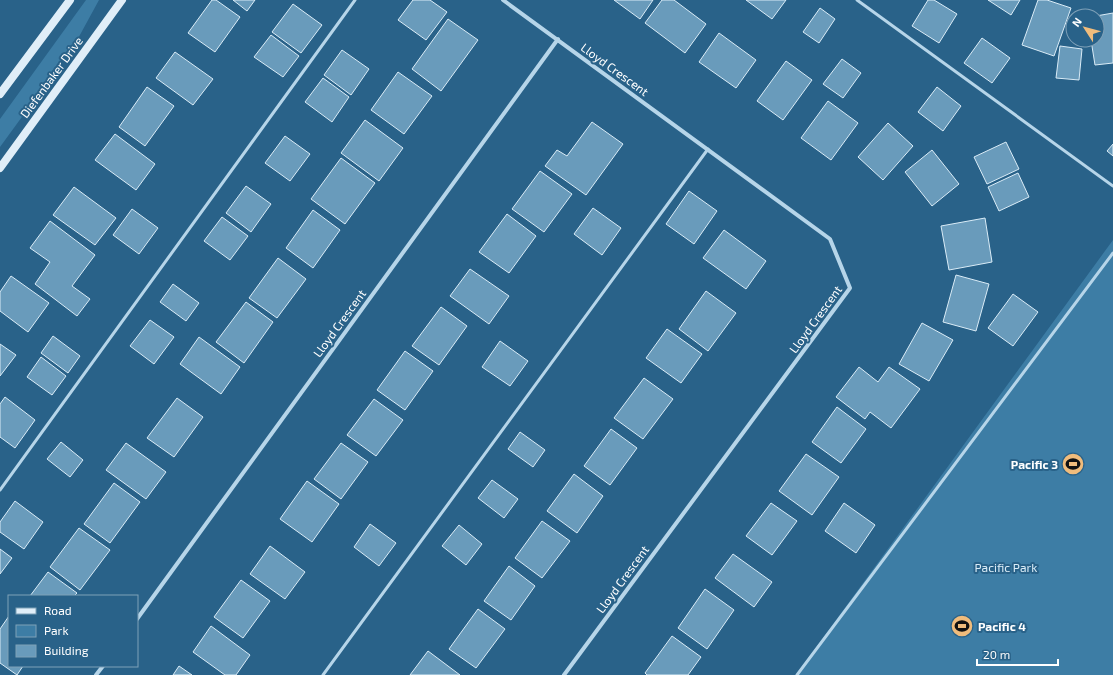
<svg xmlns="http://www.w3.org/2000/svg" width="1113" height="675" font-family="'Exo 2',sans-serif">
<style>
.green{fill:#3d7da5}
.building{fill:#699bbb;stroke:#daecf7}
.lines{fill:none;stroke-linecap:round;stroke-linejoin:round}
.lane{stroke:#b6d5e9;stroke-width:3}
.street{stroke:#b6d5e9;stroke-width:4}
.secondary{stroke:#e0eef8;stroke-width:8}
.labels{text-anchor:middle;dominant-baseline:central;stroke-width:4;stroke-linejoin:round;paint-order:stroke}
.street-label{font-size:12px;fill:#fff;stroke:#296289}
.poi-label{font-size:12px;font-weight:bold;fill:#fff;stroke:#296289;text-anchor:end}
.park-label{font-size:12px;fill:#daecf7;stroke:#296289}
</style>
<rect width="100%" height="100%" fill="#296289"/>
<path class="green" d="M86,0H99L75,44L0,147V119Z
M1113,240V675H796Z"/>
<path class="building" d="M212,0H216L240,17L215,52L188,33Z
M233,0H255L247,11Z
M413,0H430L447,12L426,40L398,20Z
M614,0H653L640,19Z
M662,0H674L706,24L685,53L645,23Z
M746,0H786L772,19Z
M928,0H934L957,14L939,43L912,26Z
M988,0H1020L1011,15Z
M1038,0H1047L1071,8L1054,56L1022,45Z
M293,4L322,25L301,53L272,32Z
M820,8L835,19L819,43L803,32Z
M1113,13V63L1095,65L1091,40H1097L1096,16Z
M448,19L478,40L441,91L412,69Z
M719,33L756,60L736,88L699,62Z
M271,35L299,56L283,77L254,57Z
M982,38L1010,58L992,83L964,63Z
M1060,46L1082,49L1079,80L1056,78Z
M342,50L369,69L351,95L324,75Z
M175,52L213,79L193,105L156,78Z
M842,59L861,73L843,98L823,84Z
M786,61L812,80L783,120L757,101Z
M398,72L432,96L404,134L371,110Z
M323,78L349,97L332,122L305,102Z
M147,87L174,106L145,146L119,127Z
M937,87L961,106L943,131L918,112Z
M828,101L858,123L831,160L801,138Z
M365,120L403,148L379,181L341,153Z
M592,122L623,144L586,195L545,166L557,150L567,156Z
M888,123L913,146L883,180L858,157Z
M115,134L155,164L136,190L95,160Z
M285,136L310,154L290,181L265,163Z
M1006,142L1019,169L987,184L974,157Z
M1113,144V156L1107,151Z
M932,150L959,184L932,206L905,172Z
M341,158L375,183L345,224L311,199Z
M540,171L572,194L544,232L512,209Z
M1018,173L1029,197L999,211L988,187Z
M246,186L271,204L251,232L226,213Z
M74,187L116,218L95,245L53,215Z
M689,191L717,211L694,244L666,224Z
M593,208L621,228L602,255L574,234Z
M132,209L158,228L139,254L113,235Z
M313,210L340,230L313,268L286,248Z
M507,214L536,236L509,273L479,252Z
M222,217L248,236L230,260L204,241Z
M985,218L992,262L949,270L941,226Z
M50,221L95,255L72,286L90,299L77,316L35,284L50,262L30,248Z
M724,230L766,261L746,289L703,258Z
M278,258L306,279L277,318L249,298Z
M470,269L509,296L489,324L450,296Z
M956,275L989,284L976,331L943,322Z
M11,276L49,303L28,332L0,311V292Z
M173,284L199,303L186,321L160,302Z
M706,291L736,313L708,351L679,329Z
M1013,294L1038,312L1013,346L988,328Z
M246,302L273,322L244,363L216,342Z
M441,307L467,326L439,365L412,346Z
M150,320L174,337L154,364L130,346Z
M922,323L953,340L929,381L899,364Z
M667,329L702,354L681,383L646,358Z
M53,336L80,356L68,373L41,353Z
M199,337L240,367L221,394L180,364Z
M500,341L528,361L510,386L482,367Z
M0,344L16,355L0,376Z
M405,351L433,371L405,410L377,390Z
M41,357L66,376L52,395L27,377Z
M859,367L878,382L889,367L920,389L891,428L870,412L865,419L836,397Z
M644,378L673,399L643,439L614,418Z
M5,397L35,420L15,448L0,437V404Z
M177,398L203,417L174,457L147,438Z
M374,399L403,420L376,456L347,435Z
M837,407L866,429L841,463L812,442Z
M611,429L637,448L610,485L584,466Z
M520,432L545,450L533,467L508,449Z
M61,442L83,460L70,477L47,459Z
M126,443L166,472L146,499L106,470Z
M341,443L368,462L341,499L314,479Z
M806,454L839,477L812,515L779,491Z
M574,474L603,496L577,533L547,511Z
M492,480L518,499L504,518L478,498Z
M307,481L339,504L312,542L280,519Z
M114,483L140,502L110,543L84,524Z
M15,501L43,522L24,549L0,532V522Z
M771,503L797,521L772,555L746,536Z
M844,503L875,525L856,553L825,531Z
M542,521L570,541L542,578L515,558Z
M370,524L396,543L379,566L354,547Z
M459,525L482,544L466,565L442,546Z
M79,528L110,550L80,590L50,567Z
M270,546L305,572L285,599L250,574Z
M0,549L12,558L0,574Z
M733,554L772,582L754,607L715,578Z
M509,566L535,586L511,620L484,601Z
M48,572L77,593L74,596H30Z
M241,580L270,601L243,638L214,617Z
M705,589L734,610L707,649L678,628Z
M478,609L505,629L476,668L449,649Z
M9,616V666H23L17,675L0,663V629Z
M211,626L250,655L236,675H225L193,652Z
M672,636L701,657L688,675H647L645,673Z
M428,651L460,675H410Z
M179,666L192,675H173Z"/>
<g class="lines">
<path class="lane" d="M857,0L1113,186
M0,490L355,0
M323,675L708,149
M797,675L1113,253"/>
<path class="street" d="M503,0L830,239L850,288L564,675
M137,619L558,39
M96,675L103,666"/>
<path class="secondary" d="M0,94L70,0
M0,168L122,0"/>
</g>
<defs>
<g id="stadium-disc" transform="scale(1.15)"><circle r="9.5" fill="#f0bc7c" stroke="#296289"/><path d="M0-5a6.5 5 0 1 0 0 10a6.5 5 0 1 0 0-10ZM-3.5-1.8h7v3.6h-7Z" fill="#111"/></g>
</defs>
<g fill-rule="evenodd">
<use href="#stadium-disc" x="1073" y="464"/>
<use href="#stadium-disc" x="962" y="626"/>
</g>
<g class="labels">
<g class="street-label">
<text transform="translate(615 69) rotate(36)">Lloyd Crescent</text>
<text transform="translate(51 77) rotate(-54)">Diefenbaker Drive</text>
<text transform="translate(815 319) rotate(-54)">Lloyd Crescent</text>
<text transform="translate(339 323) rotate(-54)">Lloyd Crescent</text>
<text transform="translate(622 579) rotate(-54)">Lloyd Crescent</text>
</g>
<g class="poi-label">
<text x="1058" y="464">Pacific 3</text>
<text x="978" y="626" text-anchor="start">Pacific 4</text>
</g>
<g class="park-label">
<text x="1006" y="567">Pacific Park</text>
</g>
</g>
<rect x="8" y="595" width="130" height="72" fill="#296289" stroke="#7fa1b8"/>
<rect x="16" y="608" width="20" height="6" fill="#e0eef8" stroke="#7fa1b8"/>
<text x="44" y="615" font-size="12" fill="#ffffff">Road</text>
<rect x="16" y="625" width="20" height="12" fill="#3d7da5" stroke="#7fa1b8"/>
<text x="44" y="635" font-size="12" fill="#ffffff">Park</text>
<rect x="16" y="645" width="20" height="12" fill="#699bbb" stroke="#7fa1b8"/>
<text x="44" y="655" font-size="12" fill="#ffffff">Building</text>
<g transform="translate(1085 28) rotate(306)"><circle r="19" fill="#296289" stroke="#7fa1b8"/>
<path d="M0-3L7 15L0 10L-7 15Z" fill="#f0bc7c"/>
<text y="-6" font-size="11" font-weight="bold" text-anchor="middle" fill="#ffffff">N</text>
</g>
<path d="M977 659v6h81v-6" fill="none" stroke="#ffffff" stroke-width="2"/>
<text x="983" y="659" font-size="12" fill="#ffffff" stroke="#296289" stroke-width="3" paint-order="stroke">20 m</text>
</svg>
